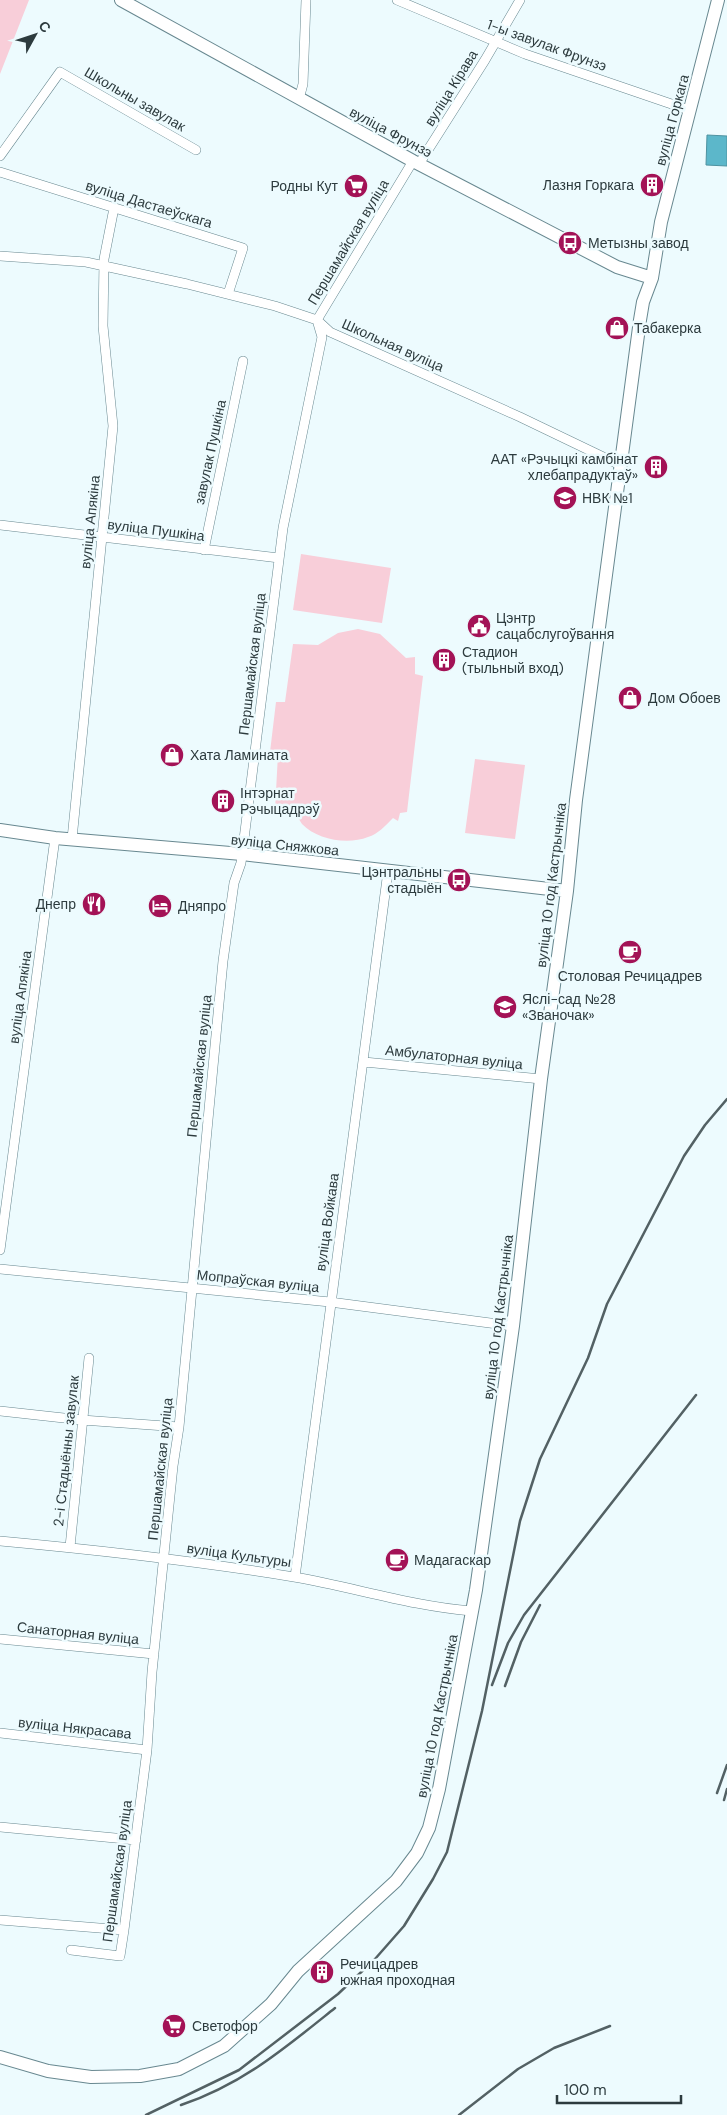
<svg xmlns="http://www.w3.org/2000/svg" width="727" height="2115" font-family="'DM Sans',sans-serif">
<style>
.green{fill:#f8ced9}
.water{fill:#5cb7ca;stroke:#4e92a0}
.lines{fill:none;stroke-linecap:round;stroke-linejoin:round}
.street-casing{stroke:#688890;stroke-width:10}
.secondary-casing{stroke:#688890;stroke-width:14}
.street{stroke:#fff;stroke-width:9}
.secondary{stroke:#fff;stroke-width:12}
.rail{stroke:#536164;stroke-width:2.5}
.labels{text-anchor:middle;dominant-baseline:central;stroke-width:5;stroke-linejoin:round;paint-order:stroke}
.street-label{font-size:14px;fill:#2d3b3e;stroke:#edfbfe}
.poi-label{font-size:14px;fill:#2d3b3e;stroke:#edfbfe;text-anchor:start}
</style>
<rect width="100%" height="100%" fill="#edfbfe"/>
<path class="green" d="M0,0H29L0,74Z
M301,554L391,568L382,623L293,610Z
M358,629L380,634L406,658L415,657V674L423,676L407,812L400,813L398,821L393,818C385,826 378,834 368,837C348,845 317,840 302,824C299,820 297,815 294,811L275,810L278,754L270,752L276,702H285L293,644L318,645L338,633Z
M475,759L525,765L515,839L465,833Z"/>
<path class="water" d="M707,135L727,136V166L706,165Z"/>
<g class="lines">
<g class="street-casing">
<path id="street" d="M397,0L525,54L689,110
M299,99L303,84L306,0
M0,156L60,72L196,150
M419,164L485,60L520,0
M0,172L243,248L228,294
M0,256L86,262L187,284L275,306L317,320L330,332L520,417L620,465
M0,525L279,558
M204,550L243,361
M72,839L113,426L103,326L104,259L114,208
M364,1062L541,1079
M0,1250L55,838
M0,1269L330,1302L513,1326
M0,1411L82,1420L179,1427
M0,1541C98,1550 196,1561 294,1577C353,1587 411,1606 472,1611
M70,1547L89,1358
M295,1577L388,871
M0,1639L154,1654
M0,1733L147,1750
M0,1827L136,1840
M0,1920L124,1930
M71,1950L120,1956L124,1930L147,1750L152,1672L173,1466L179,1427L223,961L234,883L241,863L283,528L322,337L317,320L413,161"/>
</g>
<g class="secondary-casing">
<path id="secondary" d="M121,0L413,161L617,267L652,278
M0,830L55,838L242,854L567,891
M0,2057L48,2071L91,2077L140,2076L179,2069L224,2046L271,2004L298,1971L396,1881L417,1853L429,1828L439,1789L476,1590L513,1326L541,1079L567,891L576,800L640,320L643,302L652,278L661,222L718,0"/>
</g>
<use href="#street" class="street"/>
<use href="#secondary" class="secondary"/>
<path class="rail" d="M492,1685L508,1643L524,1615L696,1395
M505,1686L521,1642L540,1605
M717,1793L727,1765
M724,1800L727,1789
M181,2105C243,2084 285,2048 335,2008
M146,2115L239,2070L338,1994L375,1959L404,1926L433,1879L447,1852L482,1711L520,1521L540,1459L588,1358L607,1304L684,1156L705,1125L727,1099
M459,2115L518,2069L554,2048L610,2026"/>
</g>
<defs>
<g id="building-disc" transform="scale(1.25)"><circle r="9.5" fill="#a31256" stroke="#edfbfe"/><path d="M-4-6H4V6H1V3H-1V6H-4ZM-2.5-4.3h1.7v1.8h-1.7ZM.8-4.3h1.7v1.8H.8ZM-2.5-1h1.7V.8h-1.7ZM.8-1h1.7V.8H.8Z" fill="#fff"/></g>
<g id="supermarket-disc" transform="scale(1.25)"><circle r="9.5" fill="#a31256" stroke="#edfbfe"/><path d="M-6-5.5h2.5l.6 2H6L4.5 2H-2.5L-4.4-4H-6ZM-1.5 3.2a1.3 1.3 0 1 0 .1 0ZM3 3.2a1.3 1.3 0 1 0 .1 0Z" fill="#fff"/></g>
<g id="bus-disc" transform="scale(1.25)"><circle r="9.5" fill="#a31256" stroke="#edfbfe"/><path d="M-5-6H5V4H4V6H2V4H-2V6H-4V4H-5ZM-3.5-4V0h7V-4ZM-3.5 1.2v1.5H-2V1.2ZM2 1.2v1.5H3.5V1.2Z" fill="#fff"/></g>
<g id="shop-disc" transform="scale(1.25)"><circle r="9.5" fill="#a31256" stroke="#edfbfe"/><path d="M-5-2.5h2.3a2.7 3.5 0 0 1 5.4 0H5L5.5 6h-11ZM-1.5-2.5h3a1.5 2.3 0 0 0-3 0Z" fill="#fff"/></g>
<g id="school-disc" transform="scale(1.25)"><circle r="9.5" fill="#a31256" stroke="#edfbfe"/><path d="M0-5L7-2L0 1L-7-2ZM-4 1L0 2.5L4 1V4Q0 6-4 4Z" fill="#fff"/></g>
<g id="civic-disc" transform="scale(1.25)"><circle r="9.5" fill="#a31256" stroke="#edfbfe"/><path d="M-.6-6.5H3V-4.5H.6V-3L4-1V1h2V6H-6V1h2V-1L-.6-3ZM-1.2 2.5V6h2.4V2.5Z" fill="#fff"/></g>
<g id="restaurant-disc" transform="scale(1.25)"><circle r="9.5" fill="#a31256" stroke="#edfbfe"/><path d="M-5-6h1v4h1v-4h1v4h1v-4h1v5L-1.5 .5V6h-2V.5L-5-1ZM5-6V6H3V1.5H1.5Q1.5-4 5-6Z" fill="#fff"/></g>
<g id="hotel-disc" transform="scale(1.25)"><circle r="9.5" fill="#a31256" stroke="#edfbfe"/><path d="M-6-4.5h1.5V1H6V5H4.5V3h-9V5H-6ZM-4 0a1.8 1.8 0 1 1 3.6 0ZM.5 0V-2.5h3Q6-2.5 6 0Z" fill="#fff"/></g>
<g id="cafe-disc" transform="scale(1.25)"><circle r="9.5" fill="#a31256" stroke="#edfbfe"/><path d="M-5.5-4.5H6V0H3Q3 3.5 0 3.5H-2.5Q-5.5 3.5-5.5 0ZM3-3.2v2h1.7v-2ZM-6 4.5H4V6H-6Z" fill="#fff"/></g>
</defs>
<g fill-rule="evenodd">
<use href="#building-disc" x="652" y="185"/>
<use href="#supermarket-disc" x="356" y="186"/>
<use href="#bus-disc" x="570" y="243"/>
<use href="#shop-disc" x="617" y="328"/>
<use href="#building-disc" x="656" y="467"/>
<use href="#school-disc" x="565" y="498"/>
<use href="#civic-disc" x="479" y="626"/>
<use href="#building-disc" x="444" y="660"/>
<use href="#shop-disc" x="630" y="698"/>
<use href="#shop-disc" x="172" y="755"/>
<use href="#building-disc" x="223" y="801"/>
<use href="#bus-disc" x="459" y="880"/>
<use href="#restaurant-disc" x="94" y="904"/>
<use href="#hotel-disc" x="160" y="906"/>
<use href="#cafe-disc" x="630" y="952"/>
<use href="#school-disc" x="505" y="1007"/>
<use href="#cafe-disc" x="397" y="1560"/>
<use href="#building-disc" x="322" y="1972"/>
<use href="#supermarket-disc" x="174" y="2026"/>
</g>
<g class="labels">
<g class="street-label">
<text transform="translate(547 45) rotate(20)">1-ы завулак Фрунзэ</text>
<text transform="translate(451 88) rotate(-58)">вуліца Кірава</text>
<text transform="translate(135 99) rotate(30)">Школьны завулак</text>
<text transform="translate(672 120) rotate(-75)">вуліца Горкага</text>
<text transform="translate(391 132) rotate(28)">вуліца Фрунзэ</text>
<text transform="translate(149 204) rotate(17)">вуліца Дастаеўскага</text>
<text transform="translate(348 242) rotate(-59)">Першамайская вуліца</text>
<text transform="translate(393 345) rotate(24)">Школьная вуліца</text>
<text transform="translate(210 452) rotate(-78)">завулак Пушкіна</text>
<text transform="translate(90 522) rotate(-84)">вуліца Апякіна</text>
<text transform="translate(156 530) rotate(7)">вуліца Пушкіна</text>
<text transform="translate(252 664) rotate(-83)">Першамайская вуліца</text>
<text transform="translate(285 845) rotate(6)">вуліца Сняжкова</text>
<text transform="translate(551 885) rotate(-83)">вуліца 10 год Кастрычніка</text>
<text transform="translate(20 997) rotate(-82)">вуліца Апякіна</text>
<text transform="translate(454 1057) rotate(6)">Амбулаторная вуліца</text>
<text transform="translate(199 1066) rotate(-84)">Першамайская вуліца</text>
<text transform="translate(327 1222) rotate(-82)">вуліца Войкава</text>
<text transform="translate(258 1281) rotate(6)">Мопраўская вуліца</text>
<text transform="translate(498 1317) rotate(-83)">вуліца 10 год Кастрычніка</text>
<text transform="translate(66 1451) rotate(-84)">2-і Стадыённы завулак</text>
<text transform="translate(160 1469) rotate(-84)">Першамайская вуліца</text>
<text transform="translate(239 1555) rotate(8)">вуліца Культуры</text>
<text transform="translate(78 1633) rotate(6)">Санаторная вуліца</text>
<text transform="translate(437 1716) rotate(-79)">вуліца 10 год Кастрычніка</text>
<text transform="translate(75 1728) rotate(6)">вуліца Някрасава</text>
<text transform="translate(117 1871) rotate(-82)">Першамайская вуліца</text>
</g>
<g class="poi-label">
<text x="634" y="185" text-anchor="end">Лазня Горкага</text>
<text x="338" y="186" text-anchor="end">Родны Кут</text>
<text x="588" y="243">Метызны завод</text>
<text x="634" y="328">Табакерка</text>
<text x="638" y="459" text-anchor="end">ААТ «Рэчыцкі камбінат<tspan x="638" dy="16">хлебапрадуктаў»</tspan></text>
<text x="582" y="498">НВК №1</text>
<text x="496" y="618">Цэнтр<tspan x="496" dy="16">сацабслугоўвання</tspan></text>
<text x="462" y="652">Стадион<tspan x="462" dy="16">(тыльный вход)</tspan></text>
<text x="648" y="698">Дом Обоев</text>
<text x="190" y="755">Хата Ламината</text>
<text x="240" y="793">Інтэрнат<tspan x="240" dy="16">Рэчыцадрэў</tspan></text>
<text x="442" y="872" text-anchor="end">Цэнтральны<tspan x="442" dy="16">стадыён</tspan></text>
<text x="76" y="904" text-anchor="end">Днепр</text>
<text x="178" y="906">Дняпро</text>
<text x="630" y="976" text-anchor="middle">Столовая Речицадрев</text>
<text x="522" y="999">Яслі-сад №28<tspan x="522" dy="16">«Званочак»</tspan></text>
<text x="414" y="1560">Мадагаскар</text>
<text x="340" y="1964">Речицадрев<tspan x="340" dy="16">южная проходная</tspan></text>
<text x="192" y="2026">Светофор</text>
</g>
</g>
<g transform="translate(35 35) rotate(50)" stroke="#edfbfe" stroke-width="4" paint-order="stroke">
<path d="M0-4L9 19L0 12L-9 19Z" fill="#2d3b3e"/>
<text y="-8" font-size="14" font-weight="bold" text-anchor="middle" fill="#2d3b3e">С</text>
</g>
<path d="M557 2095v8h124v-8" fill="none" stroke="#2d3b3e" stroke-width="2.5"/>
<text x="564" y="2095" font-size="15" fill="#2d3b3e" stroke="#edfbfe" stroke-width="4" paint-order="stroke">100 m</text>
</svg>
